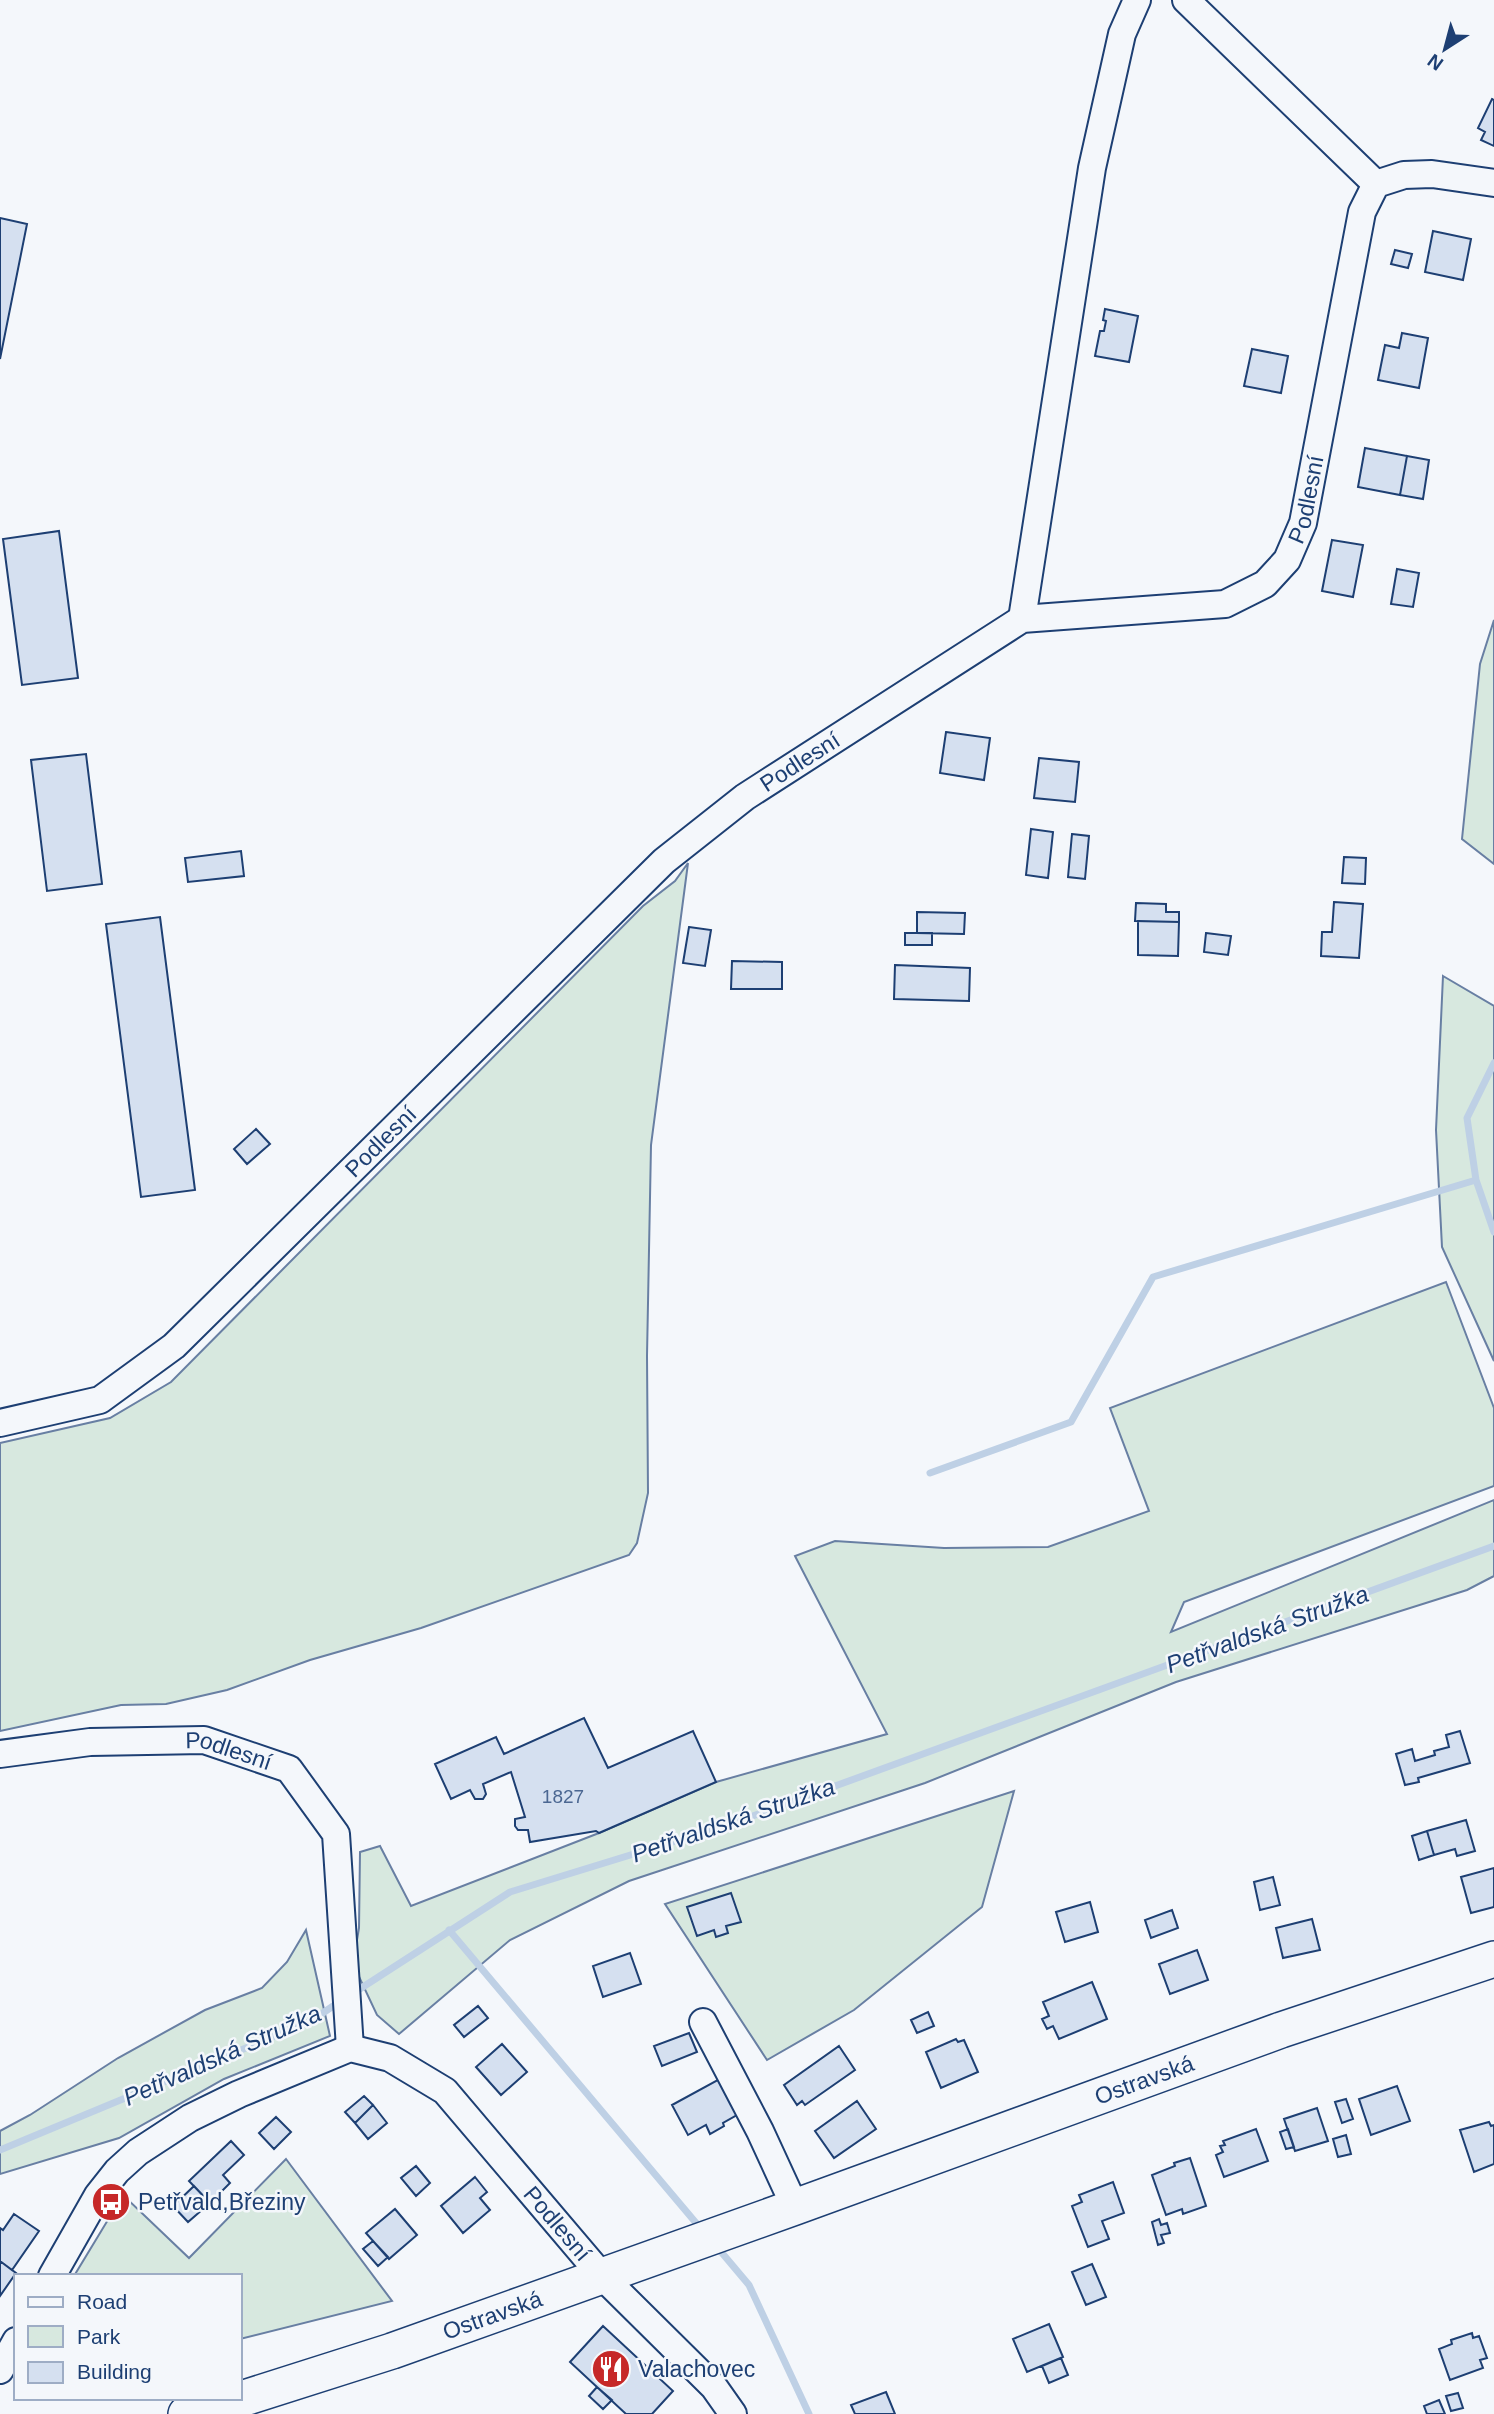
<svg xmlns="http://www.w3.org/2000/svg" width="1494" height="2414" font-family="Helvetica,sans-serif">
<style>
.green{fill:#d7e8df;stroke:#687fa3;stroke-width:2}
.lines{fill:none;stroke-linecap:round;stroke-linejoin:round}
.stream{stroke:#bed0e5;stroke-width:7}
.building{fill:#d5e0f0;stroke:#1d3f73;stroke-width:2}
.minor-casing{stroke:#1d3f73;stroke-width:30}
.major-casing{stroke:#1d3f73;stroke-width:38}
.minor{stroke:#f4f7fb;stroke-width:26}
.major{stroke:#f4f7fb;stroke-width:35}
.labels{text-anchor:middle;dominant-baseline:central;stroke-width:5;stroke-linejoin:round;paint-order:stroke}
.number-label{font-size:19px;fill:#4b6792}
.street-label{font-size:23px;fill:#1d3f73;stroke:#f4f7fb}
.poi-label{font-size:23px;fill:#1d3f73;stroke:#f4f7fb;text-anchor:start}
.water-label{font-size:24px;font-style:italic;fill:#1d3f73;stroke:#f4f7fb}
</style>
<rect width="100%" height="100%" fill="#f4f7fb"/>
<path class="green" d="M1494,620V864L1462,839L1480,664Z
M688,863L651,1145L647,1356L648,1493L637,1543L629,1555L421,1628L310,1660L227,1690L166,1704L121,1705L0,1731V1443L110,1418L171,1382L643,906L675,881Z
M1443,976L1494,1006V1361L1442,1247L1436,1130Z
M1446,1282L1494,1408V1486L1184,1602L1171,1632L1494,1500V1576L1467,1590L1176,1682L925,1783L629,1881L510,1940L399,2034L377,2015L353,1964L359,1928L360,1852L380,1846L411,1906L599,1833L716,1782L887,1734L795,1556L835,1541L944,1548L1048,1547L1149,1511L1110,1408Z
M1014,1791L982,1907L854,2010L767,2060L665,1904Z
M306,1930L330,2036L224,2079L119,2138L0,2174V2131L30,2115L118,2058L205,2010L262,1988L287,1962Z
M286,2159L392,2301L240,2339V2276H74L123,2195L189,2258Z"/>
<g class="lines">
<path class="stream" d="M1494,1063L1467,1118L1476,1180L1494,1232
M930,1473L1071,1422L1153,1277L1476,1180
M449,1930L702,2230
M352,1994L510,1892L728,1825L1494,1546
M0,2150L311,2021L342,2000
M717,2247L749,2285L809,2414"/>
</g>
<path class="building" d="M1492,99L1494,100V146L1481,140L1485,132L1478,128Z
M0,218L27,224L0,359Z
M1433,231L1471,239L1463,280L1425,272Z
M1395,250L1412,254L1408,268L1391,264Z
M1105,309L1138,316L1129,362L1095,356L1100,331H1104L1106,321L1103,320Z
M1402,333L1428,338L1419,388L1378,380L1385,345L1399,348Z
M1252,349L1288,356L1281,393L1244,386Z
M1365,448L1407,456L1400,495L1358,487Z
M1407,456L1429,460L1423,499L1400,495Z
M59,531L78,678L22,685L3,539Z
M1332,540L1363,545L1353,597L1322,591Z
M1397,569L1419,573L1413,607L1391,604Z
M946,732L990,738L984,780L940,773Z
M86,754L102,884L47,891L31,760Z
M1039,758L1079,762L1075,802L1034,798Z
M1031,829L1053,832L1048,878L1026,875Z
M1072,834L1089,836L1085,879L1068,877Z
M241,851L244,876L188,882L185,858Z
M1344,857L1366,858L1365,884L1342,883Z
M1334,902L1363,904L1359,958L1321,956L1322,932H1332Z
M1136,903L1166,904V912H1179V922L1135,921Z
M917,912L965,913L964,934L917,933Z
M160,917L195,1190L141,1197L106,924Z
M1138,921L1179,922L1178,956L1138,955Z
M689,927L711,930L705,966L683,963Z
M905,933H932V945H905Z
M1206,933L1231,936L1228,955L1204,952Z
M732,961L782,962V989H731Z
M895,965L970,968L969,1001L894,999Z
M256,1129L270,1144L247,1164L234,1149Z
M584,1718L608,1768L693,1731L716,1782L599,1833L596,1831L530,1842L528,1830H518L515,1826V1819L525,1817L511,1772L483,1784L486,1794L483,1799H475L470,1790L451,1799L435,1764L496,1737L504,1754Z
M1460,1731L1470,1763L1418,1778L1419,1782L1405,1785L1396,1754L1412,1749L1415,1761L1435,1755L1434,1751L1449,1747L1446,1735Z
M1466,1820L1475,1851L1457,1856L1455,1849L1434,1855L1427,1831Z
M1427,1831L1434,1855L1419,1860L1412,1836Z
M1494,1868V1907L1471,1913L1461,1877Z
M1273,1877L1280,1905L1260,1910L1254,1882Z
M731,1893L741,1922L726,1926L728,1933L716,1937L714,1930L697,1936L687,1907Z
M1090,1902L1098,1932L1065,1942L1056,1912Z
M1172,1910L1178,1928L1151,1938L1145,1920Z
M1312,1919L1320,1950L1283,1958L1276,1928Z
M1197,1950L1208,1980L1170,1994L1159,1964Z
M630,1953L641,1984L603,1997L593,1966Z
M1092,1982L1107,2019L1059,2039L1053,2026L1047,2029L1042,2019L1049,2016L1043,2002Z
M478,2006L488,2018L464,2037L454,2025Z
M928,2012L934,2026L917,2033L911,2020Z
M689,2033L697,2052L662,2066L654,2046Z
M956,2039L958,2042L964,2040L978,2072L941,2088L926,2052Z
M502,2044L527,2072L501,2095L476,2067Z
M839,2046L855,2070L805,2105L802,2101L797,2105L784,2085Z
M725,2076L744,2111L723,2123L724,2126L710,2134L706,2125L688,2135L672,2105Z
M1397,2086L1410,2121L1371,2135L1359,2099Z
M364,2096L373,2105L355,2123L345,2112Z
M1346,2099L1353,2119L1342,2123L1335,2102Z
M857,2101L876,2129L834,2158L815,2131Z
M373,2105L387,2123L368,2139L355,2123Z
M1317,2108L1328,2141L1295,2151L1284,2119Z
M276,2117L291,2132L274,2149L259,2133Z
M1489,2122L1491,2126L1494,2125V2164L1474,2172L1460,2130Z
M1256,2129L1268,2161L1224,2177L1216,2155L1223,2152L1220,2146L1225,2145L1223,2141Z
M1288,2129L1294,2147L1286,2149L1280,2132Z
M1346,2135L1351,2154L1338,2157L1333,2139Z
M231,2141L244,2155L223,2175L230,2183L210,2203L189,2181Z
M1190,2158L1206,2206L1183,2214L1182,2209L1166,2215L1152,2175L1175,2166L1174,2163Z
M416,2166L430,2183L416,2196L401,2178Z
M475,2177L487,2192L480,2198L490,2210L463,2233L441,2206Z
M1113,2182L1124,2213L1102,2221L1109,2239L1088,2247L1072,2206L1082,2202L1079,2195Z
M194,2186L210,2203L188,2222L173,2206Z
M395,2209L417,2235L389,2259L366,2233Z
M14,2214L39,2231L12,2270L0,2261V2228L3,2230Z
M1159,2219L1161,2225L1167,2223L1170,2233L1161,2235L1164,2243L1158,2245L1152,2222Z
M373,2241L388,2257L378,2266L363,2249Z
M0,2261L16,2273L0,2296Z
M1092,2264L1106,2297L1086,2305L1072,2272Z
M1049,2324L1063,2357L1027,2372L1013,2339Z
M603,2326L673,2391L652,2414H626L570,2362Z
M1472,2333L1473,2338L1479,2336L1487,2358L1480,2360L1483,2368L1450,2380L1439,2349L1452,2344L1451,2340Z
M1061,2358L1068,2375L1049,2383L1042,2366Z
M597,2387L612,2400L603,2409L589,2396Z
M886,2392L895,2414H855L851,2405Z
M1458,2393L1463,2408L1451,2411L1446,2396Z
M1439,2400L1445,2414H1427L1424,2406Z"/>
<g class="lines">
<g class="minor-casing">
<g id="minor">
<path d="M1186,0L1376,184"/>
<path d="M1022,619L1092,168L1122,34L1137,0"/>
<path id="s1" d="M0,1423L100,1400L174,1346L664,861L745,797L1022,619L1225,604L1265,584L1287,560L1303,523L1362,212L1376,184L1404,175L1432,174L1494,183"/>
<path id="s2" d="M0,1754L90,1742L204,1740L289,1769L336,1834L350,2048"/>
<path d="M703,2022L760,2131L795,2207"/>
<path id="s3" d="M52,2276L98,2195L117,2171L138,2152L190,2118L239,2094L350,2048L390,2058L445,2091L602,2276L714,2387L733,2414"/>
<path d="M0,2370L16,2341"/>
</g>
</g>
<g class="major-casing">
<g id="major">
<path id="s4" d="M186,2414L216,2407L392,2351L795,2207L1281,2030L1494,1959"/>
</g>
</g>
<use href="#minor" class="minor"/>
<use href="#major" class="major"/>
</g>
<defs>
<g id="bus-disc" transform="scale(2.0125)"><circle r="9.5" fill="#c62828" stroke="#f4f7fb"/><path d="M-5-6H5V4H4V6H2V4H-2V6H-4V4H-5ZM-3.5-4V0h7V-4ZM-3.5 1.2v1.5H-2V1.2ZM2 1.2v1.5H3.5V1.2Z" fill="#fff"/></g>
<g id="restaurant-disc" transform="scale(2.0125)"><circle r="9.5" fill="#c62828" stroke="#f4f7fb"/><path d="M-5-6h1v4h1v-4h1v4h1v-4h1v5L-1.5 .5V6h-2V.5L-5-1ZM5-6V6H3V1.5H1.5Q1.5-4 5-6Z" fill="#fff"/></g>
</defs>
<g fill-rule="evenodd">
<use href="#bus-disc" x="111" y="2202"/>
<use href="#restaurant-disc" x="611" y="2369"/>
</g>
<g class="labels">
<g class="number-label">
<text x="563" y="1796">1827</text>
</g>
<g class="street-label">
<text stroke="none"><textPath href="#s1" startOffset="1661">Podlesní</textPath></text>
<text stroke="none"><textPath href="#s1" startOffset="1052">Podlesní</textPath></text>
<text stroke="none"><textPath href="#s1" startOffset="485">Podlesní</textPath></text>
<text stroke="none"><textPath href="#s2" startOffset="231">Podlesní</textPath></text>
<text stroke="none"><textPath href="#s4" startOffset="1015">Ostravská</textPath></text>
<text stroke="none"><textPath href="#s3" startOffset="668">Podlesní</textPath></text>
<text stroke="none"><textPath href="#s4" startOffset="322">Ostravská</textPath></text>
</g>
<g class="poi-label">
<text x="138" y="2202">Petřvald,Březiny</text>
<text x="638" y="2369">Valachovec</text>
</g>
<g class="water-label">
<text transform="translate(1267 1629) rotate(-20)">Petřvaldská Stružka</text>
<text transform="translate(733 1820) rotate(-19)">Petřvaldská Stružka</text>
<text transform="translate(222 2055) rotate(-24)">Petřvaldská Stružka</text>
</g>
</g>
<rect x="14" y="2274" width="228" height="126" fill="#f4f7fb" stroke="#9eadc5" stroke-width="2"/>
<rect x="28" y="2297" width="35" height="10" fill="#f4f7fb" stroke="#9eadc5" stroke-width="2"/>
<text x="77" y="2309" font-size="21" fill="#1d3f73">Road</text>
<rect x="28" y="2326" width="35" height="21" fill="#d7e8df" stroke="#9eadc5" stroke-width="2"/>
<text x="77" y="2344" font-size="21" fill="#1d3f73">Park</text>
<rect x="28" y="2362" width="35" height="21" fill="#d5e0f0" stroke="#9eadc5" stroke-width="2"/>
<text x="77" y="2379" font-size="21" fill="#1d3f73">Building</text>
<g transform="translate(1445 49) rotate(216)" stroke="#f4f7fb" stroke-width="5" paint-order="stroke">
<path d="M0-5L12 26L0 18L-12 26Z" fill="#1d3f73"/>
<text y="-10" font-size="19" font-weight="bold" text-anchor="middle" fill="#1d3f73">N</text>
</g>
</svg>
